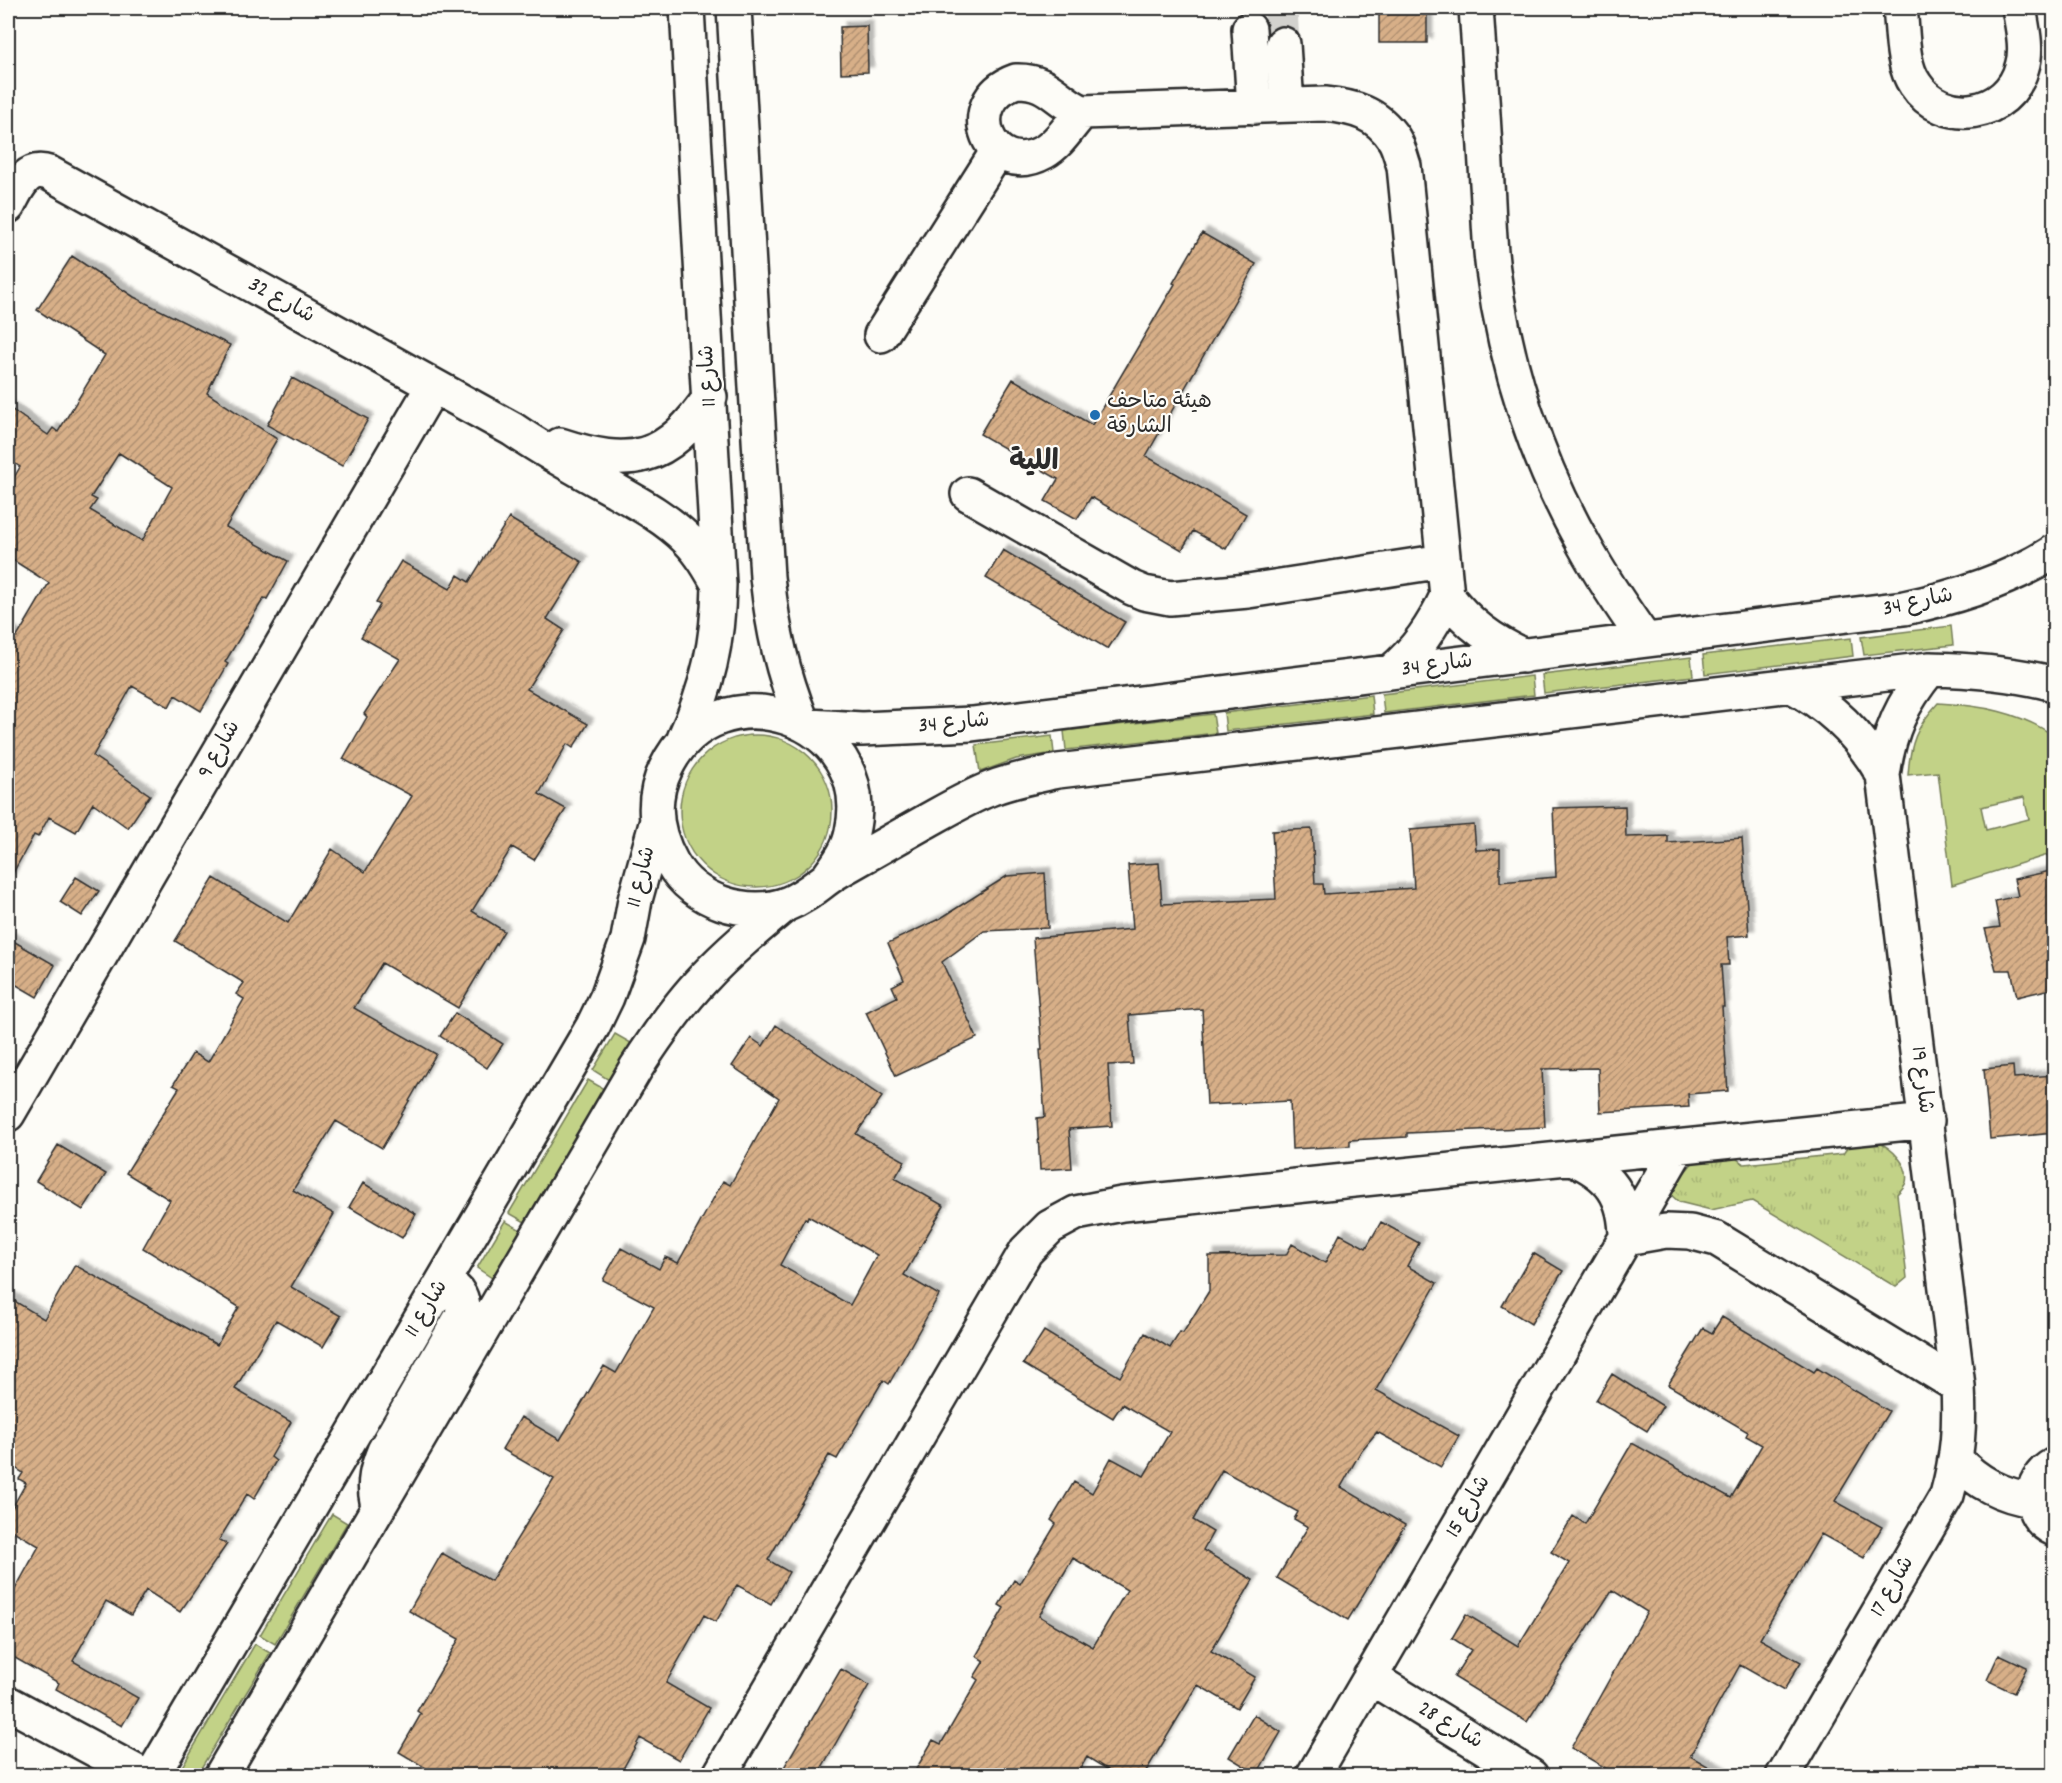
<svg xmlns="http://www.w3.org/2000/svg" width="2062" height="1783" font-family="Dekko,'Playpen Sans Arabic',sans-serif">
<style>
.grass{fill:#c2d287;stroke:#767e59;stroke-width:1.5;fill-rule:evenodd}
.park{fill:url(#park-tufts);stroke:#767e59;stroke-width:1.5}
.building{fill:url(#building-hatch);stroke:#2b2b2b;stroke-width:1.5;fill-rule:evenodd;filter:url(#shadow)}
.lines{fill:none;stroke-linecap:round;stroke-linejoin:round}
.minor-tunnel{stroke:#d3d2ce;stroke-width:33;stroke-dasharray:33 16;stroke-linecap:butt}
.minor-casing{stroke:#2b2b2b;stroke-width:38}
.minor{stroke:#fdfcf7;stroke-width:33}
.poi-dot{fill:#1f6fb2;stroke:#fdfcf7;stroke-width:2}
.labels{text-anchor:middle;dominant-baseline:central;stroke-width:4.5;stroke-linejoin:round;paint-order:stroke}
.street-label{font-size:22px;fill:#2b2b2b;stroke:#fdfcf7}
.poi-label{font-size:22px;fill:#2b2b2b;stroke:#fdfcf7;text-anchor:start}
.district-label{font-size:28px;font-weight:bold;fill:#2b2b2b;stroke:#fdfcf7}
</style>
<defs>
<pattern id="park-tufts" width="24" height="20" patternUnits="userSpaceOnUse" patternTransform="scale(1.5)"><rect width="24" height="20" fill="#c2d287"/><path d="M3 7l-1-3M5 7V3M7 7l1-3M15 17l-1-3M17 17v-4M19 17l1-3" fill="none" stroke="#a7b475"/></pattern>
<pattern id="building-hatch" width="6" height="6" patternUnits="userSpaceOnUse" patternTransform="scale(1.5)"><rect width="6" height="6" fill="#d7af88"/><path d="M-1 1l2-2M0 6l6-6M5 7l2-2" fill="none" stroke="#af8f6f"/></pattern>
<filter id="shadow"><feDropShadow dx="5.5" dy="-5.5" stdDeviation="1.5" flood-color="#0004"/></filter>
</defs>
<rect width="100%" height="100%" fill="#fdfcf7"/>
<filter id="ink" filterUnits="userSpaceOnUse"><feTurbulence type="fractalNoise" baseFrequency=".0167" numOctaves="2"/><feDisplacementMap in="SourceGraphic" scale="12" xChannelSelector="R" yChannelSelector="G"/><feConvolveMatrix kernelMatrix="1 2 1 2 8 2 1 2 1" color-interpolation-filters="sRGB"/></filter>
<g filter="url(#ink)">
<path class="grass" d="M1951,626L1953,645L1864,655L1861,637Z
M1851,638L1853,656L1705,674L1703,655Z
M1691,657L1693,676L1544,693L1542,675Z
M1532,676L1534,695L1384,713L1382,694Z
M1371,695L1373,714L1226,731L1224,713Z
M1938,703C1979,705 2020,712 2054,736V853L1952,885L1938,772L1908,775C1910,744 1916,727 1938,703ZM2024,797L2029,819L1986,830L1981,807Z
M1213,714L1216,733L1066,750L1064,731Z
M680 811a76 76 0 1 1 152 0a76 76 0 1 1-152 0Z
M1052,736L1054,753L1016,759L980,772L976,745Z
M615,1034L631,1043L609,1080L593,1070Z
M588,1080L604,1089L525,1222L509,1213Z
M505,1221L521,1230L492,1278L477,1268Z
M332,1514L347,1523L275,1644L260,1635Z
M255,1644L270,1653L197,1775H177Z"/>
<path class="park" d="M1853,1139C1861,1140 1870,1139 1877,1142C1891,1147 1910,1165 1906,1182C1905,1186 1900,1191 1897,1194L1907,1278L1896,1287L1752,1201L1711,1210L1679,1202L1671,1195L1673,1186L1695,1160L1727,1152L1744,1164L1843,1154Z"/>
<path class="building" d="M1379,8H1427V43H1379Z
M867,26L868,72L841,73L840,27Z
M1202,233L1256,264L1146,456L1246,514L1226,549L1193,531L1182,550L1091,497L1077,519L1045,501L1058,479L980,434L1013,379L1092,425L1175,284L1173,283Z
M72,256L134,297L230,345L207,393L277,439L226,527L288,561L267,599L264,598L225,662L228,664L201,711L175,695L169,707L132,686L93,756L150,795L128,828L93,803L76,832L49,817L38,837L34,835L8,882V631L17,637L49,583L8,557V488L20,467L8,459V407L48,435L53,428L58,432L105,355L37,310ZM119,453L172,487L142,541L90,510L97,500L91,497Z
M292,378L368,419L342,466L267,425Z
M509,518L582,562L547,619L564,630L527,689L588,724L573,748L567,744L539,794L566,809L534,860L512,847L472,911L504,931L458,1008L382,963L354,1008L436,1054L382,1148L336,1121L293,1190L334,1214L291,1287L341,1316L323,1347L276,1320L235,1389L291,1422L271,1457L276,1461L254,1499L247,1494L219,1540L227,1544L180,1612L146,1590L131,1615L106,1601L73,1661L138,1698L122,1726L56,1689L59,1683L8,1654V1602L39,1546L8,1528V1515L26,1483L19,1479L23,1473L8,1463V1297L44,1319L75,1265L217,1345L239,1307L143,1248L170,1200L126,1173L179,1088L173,1085L193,1053L208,1062L244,999L236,994L244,983L175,941L214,878L288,923L332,849L365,872L412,796L343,759L367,717L364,714L400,659L361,637L380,605L376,603L401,561L450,589L458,575L469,582Z
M1003,550L1125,622L1108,649L986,578Z
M1625,806L1626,837L1668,836V843L1742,838L1749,935L1727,937L1729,965H1721L1724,1007H1722L1728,1091L1688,1094L1689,1107L1600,1112L1598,1068L1542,1069L1545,1127L1407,1133V1137L1350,1140V1146L1292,1149L1290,1101L1207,1105L1202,1009L1129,1015L1133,1064L1108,1065L1112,1126L1069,1129L1072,1168L1040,1170L1037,1118L1045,1117L1040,1050H1042L1033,938L1133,929L1128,865L1159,863L1162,904L1276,899L1272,831L1312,829L1315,884H1323L1324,894L1414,888L1410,830L1474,825L1476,850L1500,849V882L1556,877L1553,808Z
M2055,870V988L2017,997L2011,970H1996L1985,929L2000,927L1995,901L2018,896L2014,879Z
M1045,873L1048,928L984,931L942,962L977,1038L896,1076L866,1012L897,997L892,986L904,980L888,943L941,918L1007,876Z
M76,877L99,891L82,916L60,902Z
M8,938L55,965L37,997L8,980Z
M455,1013L503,1044L487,1068L440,1036Z
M776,1025L882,1097L856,1134L905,1161L895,1178L944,1206L904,1275L939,1295L889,1384L883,1380L837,1459L829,1455L768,1560L789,1572L771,1604L737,1585L716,1622L704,1615L666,1683L709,1708L679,1760L640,1738L619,1776H439L399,1752L421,1714L417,1711L459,1639L409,1611L442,1553L491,1581L554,1479L502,1449L521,1417L560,1440L604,1366L616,1373L654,1307L603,1280L621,1248L659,1269L665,1257L678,1263L723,1181L730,1185L779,1098L732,1066L751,1038L763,1046ZM808,1216L877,1255L850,1305L780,1265L805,1218L807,1219Z
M2013,1066L2014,1078L2055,1075V1133L1990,1139L1984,1069Z
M58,1145L106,1174L83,1210L36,1181Z
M363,1183L416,1214L402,1238L349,1207Z
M1381,1222L1419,1243L1407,1266L1437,1283L1376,1390L1459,1436L1441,1467L1377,1432L1361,1451L1341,1487L1405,1525L1348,1620L1277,1578L1308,1527L1294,1519L1298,1512L1222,1470L1193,1520L1213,1532L1203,1550L1253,1580L1211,1651L1255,1677L1237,1708L1198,1685L1143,1776H1118L1087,1757L1076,1776H912L933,1740L941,1744L978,1680L974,1677L984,1661L976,1656L1004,1608L999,1605L1014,1580L1020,1584L1056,1524L1051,1520L1074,1482L1092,1493L1111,1458L1144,1476L1170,1432L1122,1404L1113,1418L1023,1364L1044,1331L1120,1377L1145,1333L1170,1348L1180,1332L1183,1333L1209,1291V1256L1286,1255L1292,1244L1325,1263L1340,1234L1366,1248ZM1073,1558L1127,1590L1093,1647L1039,1616Z
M1533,1253L1563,1271L1531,1324L1502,1306Z
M1722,1317L1814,1372L1817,1368L1889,1411L1835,1501L1882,1527L1864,1558L1821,1534L1760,1639L1801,1662L1784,1690L1740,1665L1690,1756L1725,1776H1619L1571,1748L1647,1612L1612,1590L1527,1722L1454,1677L1471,1650L1452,1638L1466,1614L1518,1646L1569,1563L1551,1552L1573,1516L1585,1524L1632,1443L1731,1498L1762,1445L1746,1436L1748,1432L1668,1385L1703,1328L1712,1333Z
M1612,1374L1663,1406L1647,1431L1596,1400Z
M1999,1654L2027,1667L2014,1693L1987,1680Z
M841,1669L869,1685L817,1776H779Z
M1254,1715L1281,1732L1257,1774L1229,1757Z"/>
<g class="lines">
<path class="minor-tunnel" d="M1281,8L1283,44"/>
<g class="minor-casing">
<path id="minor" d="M734,8L767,577C773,632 782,671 802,722
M1476,8C1480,66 1484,125 1487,184C1489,213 1489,242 1493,270C1505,365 1537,462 1584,545C1602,578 1623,609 1645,640
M1900,8C1903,31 1901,64 1915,84C1943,127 2009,117 2022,67C2028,49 2022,26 2019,8
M1249,29L1254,107
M1283,44L1287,105
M1016,81C1049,80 1055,100 1082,112C1070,125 1060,143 1044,152C990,182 957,102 1016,81Z
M1082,112L1325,104C1354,107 1377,113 1394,139C1399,147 1401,158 1404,166L1447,596C1433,626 1417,650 1391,672
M8,206C17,189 26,165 49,173L512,429C543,450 575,468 608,486C636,502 665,517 688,540C701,553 710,569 719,585
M881,335L997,152
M560,445C630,468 667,462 710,397
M968,494L1132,588L1144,593L1170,598L1248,591L1443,561
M1447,596C1468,624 1492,641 1524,656
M1792,686C1831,706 1861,736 1883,775
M808,726L862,729L972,724L1904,608C1957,597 2008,581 2054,552
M684,739C708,687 718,642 719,585L687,8
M829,876C839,862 849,849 852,832C878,718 716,663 666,768C650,800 655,833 672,863C693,901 746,918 787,904C808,896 821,881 840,870C868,854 895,839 923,823C945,811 968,797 992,788C1013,780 1035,776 1058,771L1930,669C1972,670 2014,673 2054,684
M8,1114L433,386
M1572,1158C1610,1174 1626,1196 1626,1238
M1626,1238L1666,1231L1690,1232L1717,1239L1958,1386
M1956,1460C1978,1483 2001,1495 2033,1500
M2054,1465C2027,1479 2026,1517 2054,1529
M377,1501C373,1483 377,1468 384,1451L462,1316C465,1300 459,1288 444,1282
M1370,1677L1531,1776
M8,1703L144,1776
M152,1776L593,1026L607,997L628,939L635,900L656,824
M221,1776L636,1068C656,1037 677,1006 703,979C728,952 757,928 786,904
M719,1776L1026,1251L1050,1227L1076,1213L1122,1204L1927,1121
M1313,1776L1678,1148
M1783,1776L1947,1495C1958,1456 1960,1426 1958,1386L1883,775C1889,731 1902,703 1930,669"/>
</g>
<use href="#minor" class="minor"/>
</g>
</g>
<circle class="poi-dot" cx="1095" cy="415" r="6"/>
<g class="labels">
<g class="street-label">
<text transform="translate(281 301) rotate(29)">شارع 32</text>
<text transform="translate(709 376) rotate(-93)">شارع 11</text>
<text transform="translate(1918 603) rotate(-12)">شارع 34</text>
<text transform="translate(1437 666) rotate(-7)">شارع 34</text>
<text transform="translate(954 724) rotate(-5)">شارع 34</text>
<text transform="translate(220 750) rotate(-60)">شارع 9</text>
<text transform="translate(642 877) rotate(-76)">شارع 11</text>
<text transform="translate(1921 1080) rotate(83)">شارع 19</text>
<text transform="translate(427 1309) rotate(-59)">شارع 11</text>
<text transform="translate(1469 1507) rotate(-60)">شارع 15</text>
<text transform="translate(1893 1587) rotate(-60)">شارع 17</text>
<text transform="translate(1450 1726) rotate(31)">شارع 28</text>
</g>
<g class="poi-label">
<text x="1107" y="402">هيئة متاحف<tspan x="1107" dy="25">الشارقة</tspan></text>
</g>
<g class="district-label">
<text x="1034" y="464">اللية</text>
</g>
</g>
<rect width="2062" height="1783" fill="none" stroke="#fdfcf7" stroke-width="30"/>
<rect x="15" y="15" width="2032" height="1753" fill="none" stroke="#2b2b2b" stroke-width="2" filter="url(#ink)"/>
</svg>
